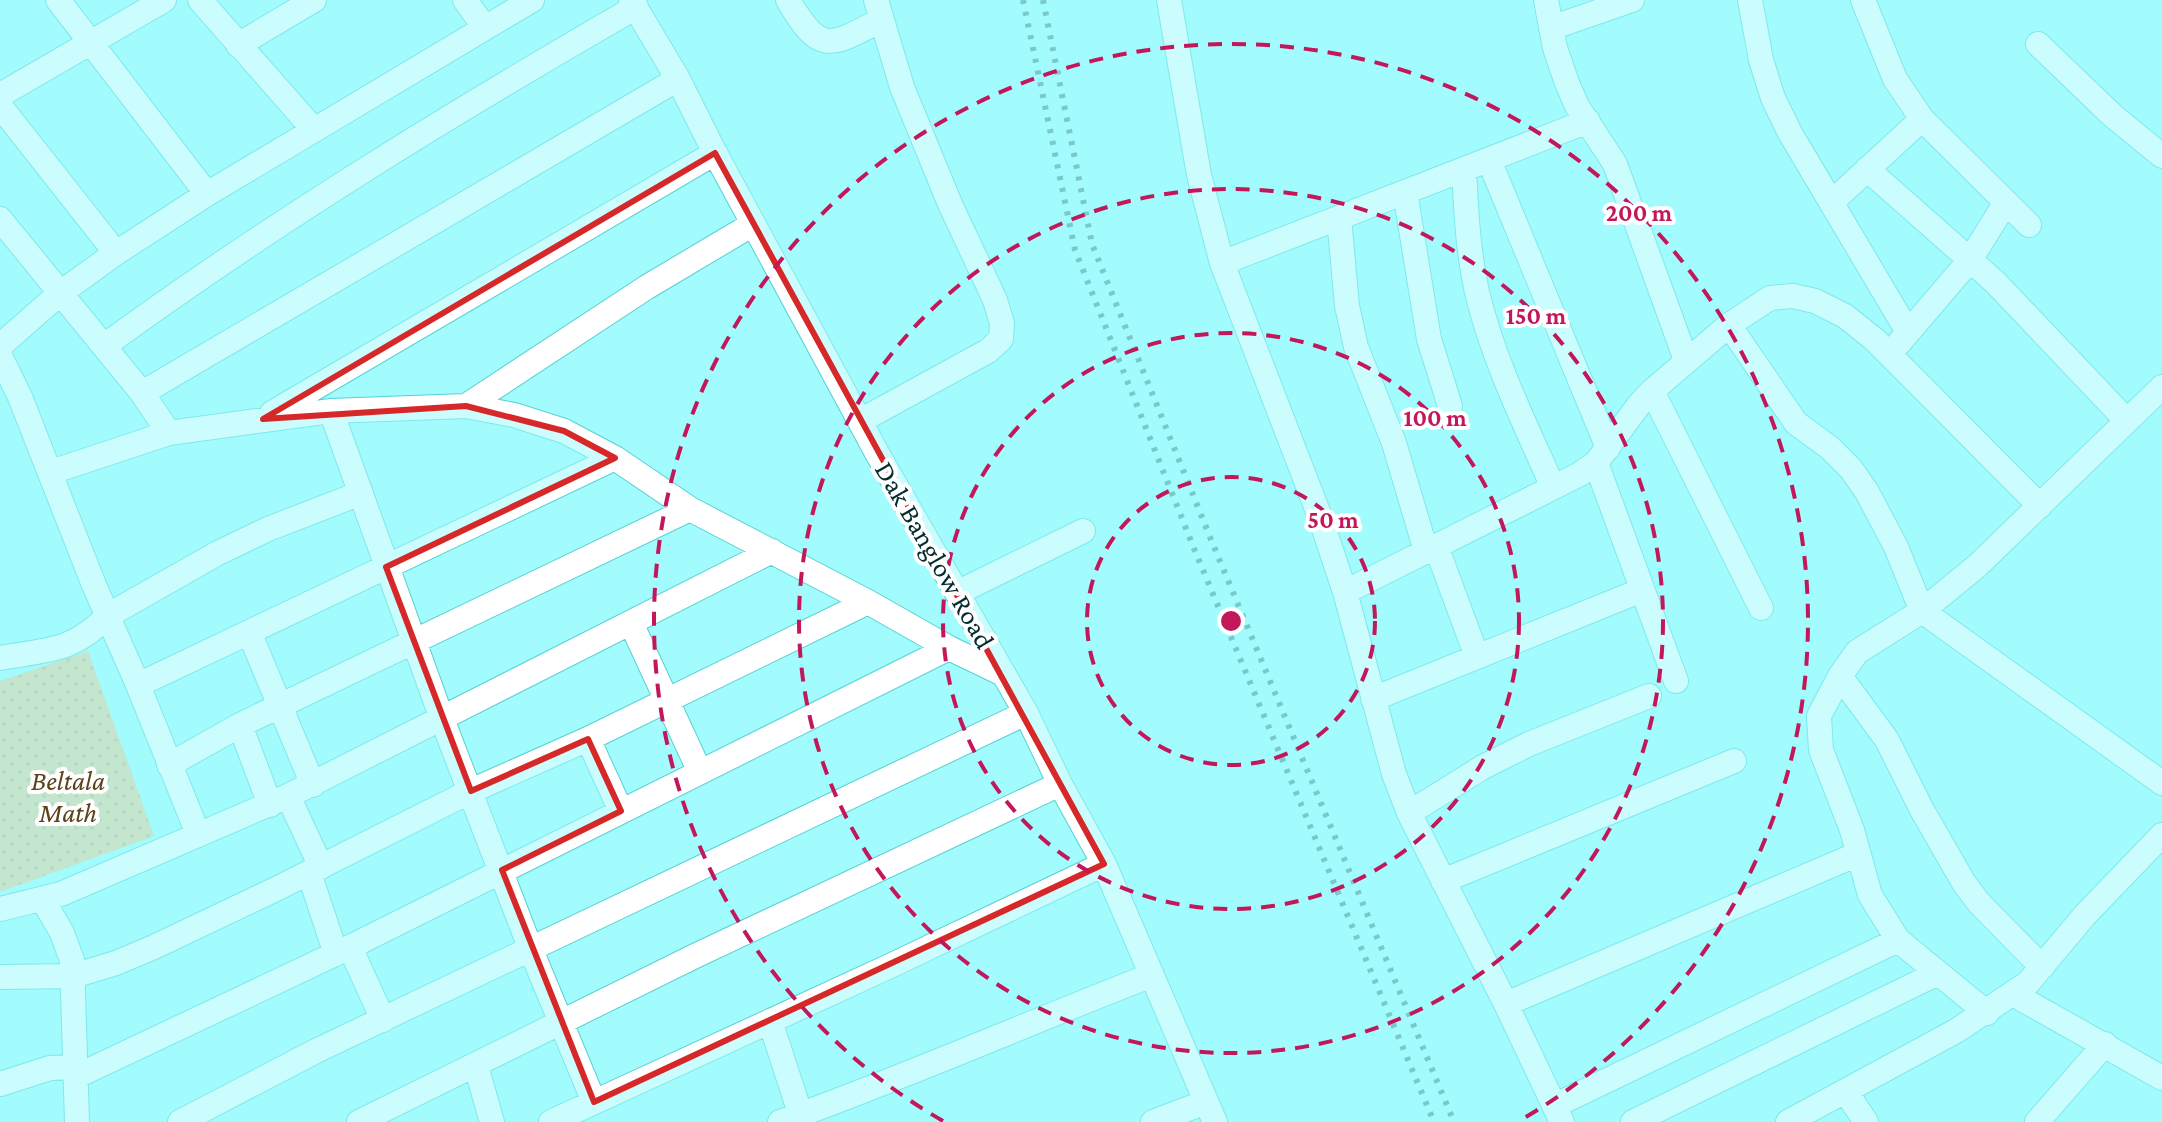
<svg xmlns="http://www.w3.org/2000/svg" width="2162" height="1122" font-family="'Crimson Pro',serif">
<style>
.park{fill:url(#park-dots)}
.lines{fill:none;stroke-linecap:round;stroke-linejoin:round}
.street-casing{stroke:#58d0d3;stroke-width:26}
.street{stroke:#fff;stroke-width:24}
.rail{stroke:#4d8b8d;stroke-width:6;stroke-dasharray:4 8;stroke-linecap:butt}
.marked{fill:none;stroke:#d62828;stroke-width:6;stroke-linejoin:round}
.ring{fill:none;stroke:#c2185b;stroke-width:4;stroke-dasharray:14 10}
.labels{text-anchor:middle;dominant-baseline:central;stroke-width:8;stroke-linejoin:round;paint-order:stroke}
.street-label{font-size:28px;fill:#052d2e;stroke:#fff}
.park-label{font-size:28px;font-style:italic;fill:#5a421b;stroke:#fff}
.centre{fill:#c2185b;stroke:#fff;stroke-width:4}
.ring-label{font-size:24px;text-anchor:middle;font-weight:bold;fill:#c2185b;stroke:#fff;stroke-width:8;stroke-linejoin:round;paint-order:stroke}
</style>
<defs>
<pattern id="park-dots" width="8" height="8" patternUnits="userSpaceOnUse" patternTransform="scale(2)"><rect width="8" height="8" fill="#edcb96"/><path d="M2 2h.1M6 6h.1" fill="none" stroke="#caaf82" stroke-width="1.8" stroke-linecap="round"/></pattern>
</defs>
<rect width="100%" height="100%" fill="#a2fbfd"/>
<path class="park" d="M88,651L154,836L0,892V681Z"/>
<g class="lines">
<g class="street-casing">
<path id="street" d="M58,0L207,194
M200,0L314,130
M465,0L485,28
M631,0L678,79L715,153L877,453L1026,713L1060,784L1104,864L1215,1122
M788,0C820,55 829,47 881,20
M1169,0L1199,175L1222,263L1320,517L1345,592L1394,774L1409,813L1506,1004L1562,1122
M1546,0L1555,48L1567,83L1577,106L1615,164L1686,360
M1750,0L1761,60L1773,98L1790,133L1908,332
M1863,0L1895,79L1922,119L2029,225
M1551,28L1632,0
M2038,44L2112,115L2162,156
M238,45L314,0
M0,95L164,0
M0,106L116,253
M1489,160L1608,448
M1464,169C1466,210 1468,252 1477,292C1493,360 1525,424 1553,487
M1867,169L1995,282L2127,421
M1405,192L1429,339L1450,406
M1832,202L1922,119
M1339,218L1347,306L1356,347L1394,443L1426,551
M0,219L142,393L169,433L331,411L466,406L514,415L564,431L615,458L690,509L868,602L949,648L1003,674
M1222,263L1588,121
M1729,325L1796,423L1830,448L1851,469L1867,492L1896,547L1922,611L2162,783
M1899,343L1970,260L2006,202
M0,346L59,294L116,253L207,194L532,0
M104,346C274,222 454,112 636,7
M0,356L20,397L94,585L138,685L198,834
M1652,391L1761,608
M142,393L678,79
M466,406L647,287L753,224
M331,411L442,719L531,950L594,1102
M272,413L715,153
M860,421L988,351L1001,339L1002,323L995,300L950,204L902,87L876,0
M1596,463L1676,681
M51,472L169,433
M1436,546L1477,657
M1345,592L1580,474L1596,463L1638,406L1652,391L1729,325L1770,298L1793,296L1815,301L1845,316L1875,340L2040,506
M957,593L1083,531
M631,623L700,772
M249,632L313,785
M0,658C45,650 74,652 107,616L218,553L268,529L361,493
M1840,676L1887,740L1922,810L1964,883L1979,903L2042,967
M138,685L615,458
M1373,699L1642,590
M240,725L270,805
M588,739L621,811
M169,765L240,725L690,509
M288,796L321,867
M1409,813L1483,767L1529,744L1649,696
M309,873L336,954
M1443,881L1734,761
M43,900L62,933L72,960L77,1122
M0,909L61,894L288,796L772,551
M350,947L383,1020
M0,977L73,976L116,963L154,947L278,888L471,791L588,739L868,602
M2013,994L2162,1078
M1506,1004L1858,854
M1987,1013L1898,940L1870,895L1852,830L1821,750L1819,716L1840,676L1857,652L1922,611L1977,566L2162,387
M770,1021L803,1122
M476,1066L492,1122
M75,1077L350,947L949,648
M0,1084L50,1068L75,1067
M1846,1092L1866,1122
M1556,1105L1898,940
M180,1122L316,1051L1026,713
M359,1122L695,956L1060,784
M551,1122L890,966L1104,864
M780,1122C906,1077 1028,1023 1152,975
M1153,1122L1206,1102
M1633,1122L1938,973
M1788,1122L1956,1031L2028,983L2085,915L2162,835
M2037,1122L2105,1044"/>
</g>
<use href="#street" class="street"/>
<path class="rail" d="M1023,0L1075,250L1195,551L1434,1122
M1043,0L1092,244L1212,542L1454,1122"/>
</g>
<path d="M0 0H2162V1122H0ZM715,153L1104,864L594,1102L502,870L621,811L588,739L471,791L386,567L615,458L564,431L466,406L263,419Z" fill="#a2fbfd" fill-opacity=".55" fill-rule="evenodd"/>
<path class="marked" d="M715,153L1104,864L594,1102L502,870L621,811L588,739L471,791L386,567L615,458L564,431L466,406L263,419Z"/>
<g class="ring">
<circle cx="1231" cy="621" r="144"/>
<circle cx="1231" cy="621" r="288"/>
<circle cx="1231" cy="621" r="432"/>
<path d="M943 1121A577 577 0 1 1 1519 1121"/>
</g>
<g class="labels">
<g class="street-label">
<text transform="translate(935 555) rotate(60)">Dak Banglow Road</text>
</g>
<g class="park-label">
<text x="68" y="780">Beltala<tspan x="68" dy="32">Math</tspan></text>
</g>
</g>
<circle cx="1231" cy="621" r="12" class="centre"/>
<g class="ring-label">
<text x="1639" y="221">200 m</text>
<text x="1536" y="324">150 m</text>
<text x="1435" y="426">100 m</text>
<text x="1333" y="528">50 m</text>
</g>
</svg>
